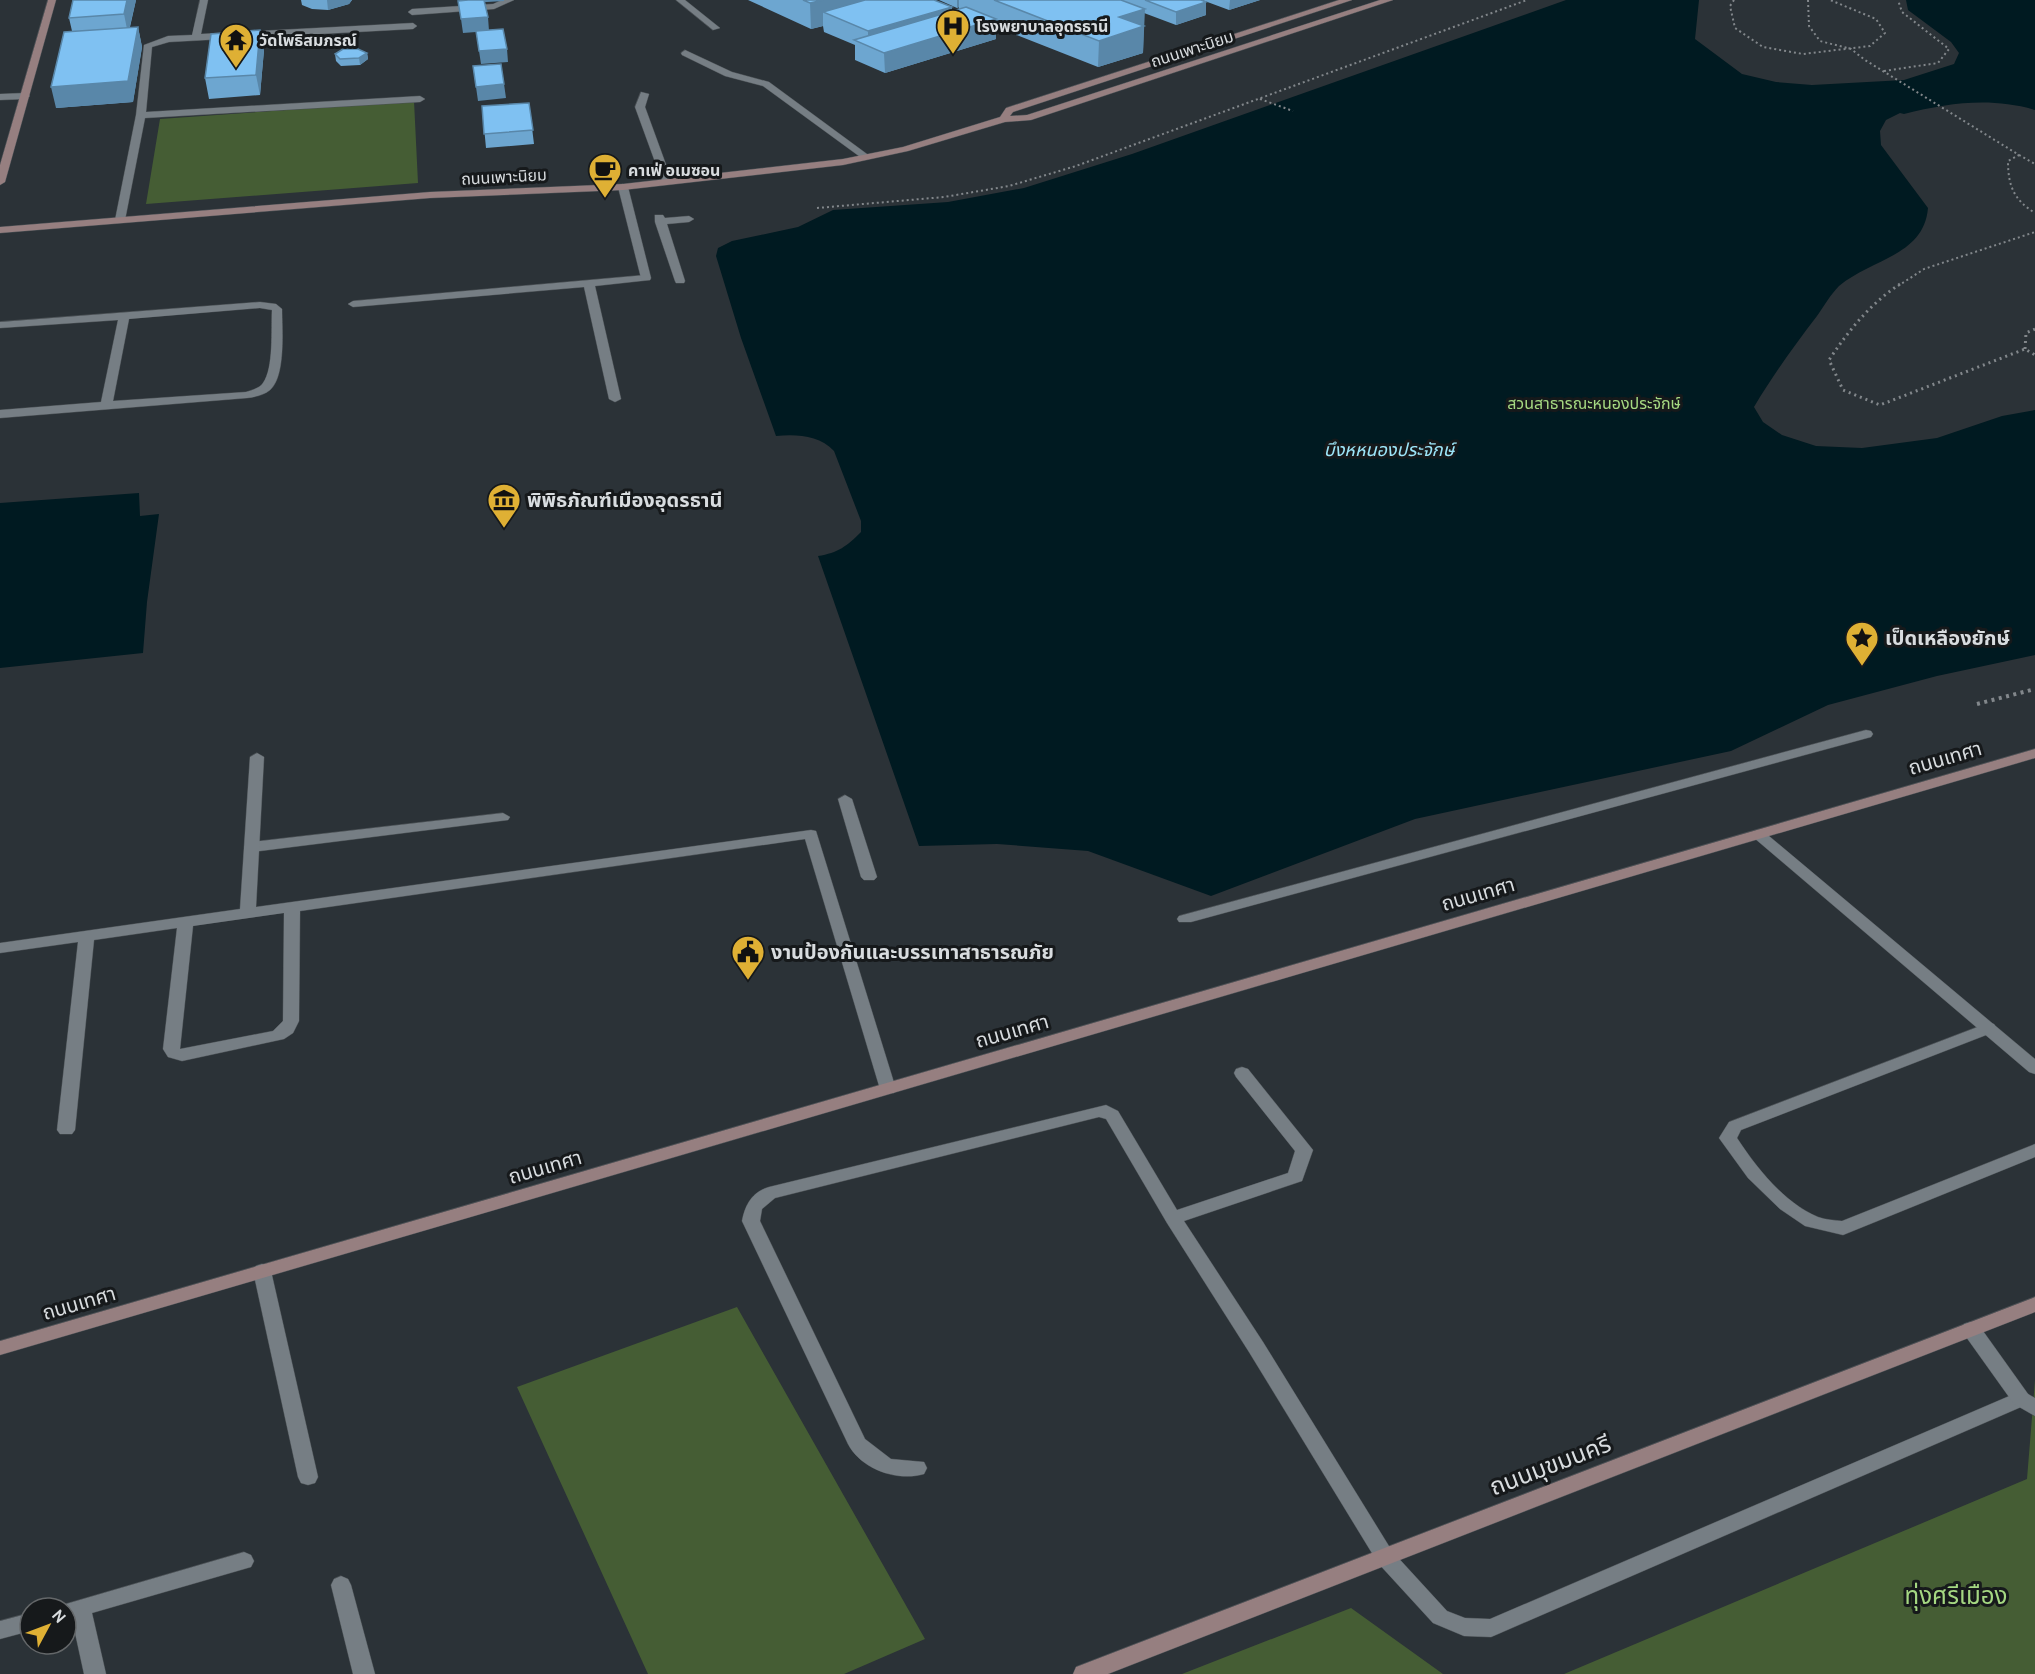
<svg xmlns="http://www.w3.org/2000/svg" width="2035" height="1674" font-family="Cabin,'Noto Sans Thai',sans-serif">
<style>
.green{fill:#455d34}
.water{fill:#001a21}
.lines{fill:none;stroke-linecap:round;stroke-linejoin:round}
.lane-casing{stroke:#4a5054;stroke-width:1}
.street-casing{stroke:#4a5054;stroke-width:1}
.secondary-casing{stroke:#4a5054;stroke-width:1}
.path-far2{stroke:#82878b;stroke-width:2;stroke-dasharray:2 3;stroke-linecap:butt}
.path-far1{stroke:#82878b;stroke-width:3;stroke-dasharray:2 4;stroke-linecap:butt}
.path{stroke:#82878b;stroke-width:4;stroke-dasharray:3 4.5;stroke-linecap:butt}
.lane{fill:#767e84;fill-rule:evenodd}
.street{fill:#767e84;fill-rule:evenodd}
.secondary{fill:#967f80;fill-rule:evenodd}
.wall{fill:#6da6d0}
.shaded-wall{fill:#5987a9}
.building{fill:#7fc1f2;stroke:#5987a9;stroke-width:1.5}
.labels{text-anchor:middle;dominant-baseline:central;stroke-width:6;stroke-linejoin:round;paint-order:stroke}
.far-poi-label{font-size:16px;font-weight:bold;fill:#d8dcdf;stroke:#16191b;text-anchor:start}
.far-street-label{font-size:16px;fill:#d8dcdf;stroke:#16191b}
.far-park-label{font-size:16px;fill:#a5d882;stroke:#16191b}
.far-water-label{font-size:18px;font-style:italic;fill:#9de5f8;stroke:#16191b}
.poi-label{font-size:20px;font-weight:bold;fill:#d8dcdf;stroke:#16191b;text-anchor:start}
.street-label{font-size:20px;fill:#d8dcdf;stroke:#16191b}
.near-street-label{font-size:24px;fill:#d8dcdf;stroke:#16191b}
.near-park-label{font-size:24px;fill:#a5d882;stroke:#16191b}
</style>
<rect width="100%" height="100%" fill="#2b3237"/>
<path class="green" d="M414,101L418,183L146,204L160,119Z
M737,1307L925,1639L844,1674H648L517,1387Z
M2035,1380V1674H1564L2027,1479Z
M1351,1608L1443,1674H1182Z"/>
<path class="water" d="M1566,0H1699L1695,39L1742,74L1776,82L1812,85L1904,80L1954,64L1959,53L1951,42L1908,10L1906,0H2035V110C1990,97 1949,103 1904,114L1900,113L1886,120L1880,131L1881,145L1928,208C1924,256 1871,259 1839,286C1831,294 1824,306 1817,316C1794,346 1773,375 1754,407L1763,422L1782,435L1816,446L1862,448L1937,438L2002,416L2035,410V655L1937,676L1828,705L1731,751L1415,819L1211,896L1088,851L997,844L919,846L818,556C838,553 847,546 861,532V521L834,451C819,435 796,434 776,436L741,338L716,256L718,248L732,241L798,227L833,210L948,202L1024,188L1132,154Z
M139,493L140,516L159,514L147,602L143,653L0,668V503Z"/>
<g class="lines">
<g class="lane-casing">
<path id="lane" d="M200,0H208L201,34L413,23L417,26L413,29L169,42L152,47L146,112L420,96L425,99L420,102L145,118L125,220L116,222L115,220L136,115L144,45L168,36L192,35Z
M502,0H514L494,9L412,15L408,12L412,9L493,4Z
M676,0H685L720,28L713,30Z
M646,275L650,276V280L595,286L621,399L615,402L609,399L584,287L353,307L348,304L353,301Z
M260,302L276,304L282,309C282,329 286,376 270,390C264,395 255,397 247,398L0,418V410L101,402L118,320L0,328V322ZM260,308L272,310C271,329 274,368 263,383C260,388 252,390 246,392L113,401L129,319Z
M503,813L510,817L508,820L252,852L244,847L252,842Z
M1988,1023L1994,1024L1996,1028L1994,1032L1741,1130L1737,1138C1756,1167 1784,1203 1818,1217C1826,1220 1834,1220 1842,1221L2035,1144V1157L1843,1235L1805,1226L1780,1209L1748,1178L1719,1138L1729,1122Z
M1242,1067L1248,1069L1313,1150L1302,1181L1184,1221L1263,1342L1392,1551L1447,1611L1465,1618L1490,1619L2014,1394L2021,1391L2028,1394L2031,1399L2028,1404L1498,1634L1491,1637L1464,1636L1433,1623L1378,1563L1249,1352L1167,1223L1106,1119L1099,1117L775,1198L762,1209L760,1221L865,1439L891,1459L924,1462L927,1468L924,1474C897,1482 861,1469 848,1444L742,1221C745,1205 752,1192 769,1187L1106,1105L1118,1111L1177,1210L1288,1173L1295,1151L1236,1077L1234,1073L1236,1069Z
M262,1264L268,1266L271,1271L318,1477L315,1483L308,1485L301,1483L298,1477L253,1271L256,1266Z
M341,1576L348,1579L351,1585L375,1674H353L331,1585L334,1579Z"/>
</g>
<g class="street-casing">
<path id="street" d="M685,50L732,72L769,82L871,157L863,159L763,86L725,76L682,55L681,53Z
M641,92L649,94L645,107L672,181L670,183L662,181L635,107Z
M0,94L25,93L30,96L25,99L0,100Z
M623,184L628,187L651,278L650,280H642L641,278L618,187Z
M655,215H663L665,218L689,216L694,219L689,222L667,224L685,281L684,283H676L675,281L655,222Z
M1866,730L1871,731L1873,734L1871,737L1191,922H1179L1177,919L1179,916Z
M257,753L264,757L256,907L811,830L816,831L896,1089L894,1093H882L880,1089L805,839L300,911L299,1021L293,1033L284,1039L182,1061L168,1057L163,1049L177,928L94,940L75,1130L72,1134H60L57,1130L78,942L0,953V943L240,909L250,757ZM284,913L283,1021L273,1031L180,1049L193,926Z
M845,795L852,799L877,877L874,880H864L861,877L838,799Z
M1758,830L1763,831L2035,1059V1074L2029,1072L1753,837L1751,834Z
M1971,1322L1978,1324L2028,1394L2035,1398V1416L2014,1404L1964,1334L1962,1329L1964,1324Z
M244,1552L251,1555L254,1561L251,1567L92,1613L106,1674H84L72,1619L66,1621V1608H57L59,1606Z
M30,1613V1631L0,1639V1621Z"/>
</g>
<g class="secondary-casing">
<path id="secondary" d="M48,0H56L5,182L0,185V165Z
M1339,0H1352L1013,112L1010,116L1027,115L1380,0H1393L1031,120L1005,122L908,151L843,165L623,190L430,198L0,233V227L430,192L623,184L843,159L903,147L1000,117L1006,108Z
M2035,749V758L0,1355V1341Z
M2035,1297V1312L1108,1674H1073L1076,1667Z"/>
</g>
<path class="path-far2" d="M1734,0L1730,6L1735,28L1763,47L1803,54L1870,46L1885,33L1876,19L1830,0
M1808,0L1809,26L1820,41L1851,49L1865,60L2019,155L2008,161C2008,186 2014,200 2035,213
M1884,71L1938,63L1949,49L1902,12L1898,0
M1260,99L1293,111
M2019,155L2035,164
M817,208L944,197L1009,186L1076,166L1527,0
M1898,286L1924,269L2035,232"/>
<path class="path-far1" d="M1900,284C1870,304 1849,330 1829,360L1843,390L1880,405L2025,349L2035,355
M2025,349L2026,333L2035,329"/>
<path class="path" d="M1977,704L2035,689"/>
<use href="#lane" class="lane"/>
<use href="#street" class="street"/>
<use href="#secondary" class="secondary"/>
</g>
<path class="wall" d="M136,0L130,27H138L142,47L133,102L56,108L72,31L69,18Z
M301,0H352L349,4L328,10L312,9L302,5Z
M748,0H934L952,11L959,9V7L957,8L939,0H1201L1206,15L1176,25L1144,13L1143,53L1098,67L996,27V39L885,73L855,60V45L824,32L823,26L811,29Z
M1202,0H1260L1229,10Z
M264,50L260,95L209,99L205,78Z
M367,53L368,59L360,65L341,66L336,61L335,54Z
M529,103L534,144L486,148L482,106Z"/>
<path class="shaded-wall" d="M127,0H136L128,34L124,14Z
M327,0H352L349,4L328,10Z
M470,0H504V1L470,3Z
M823,0H904L823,12V26L811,29L810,3Z
M957,0H959V7L957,8Z
M1230,0H1260L1229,10Z
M1206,2V15L1176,25V12Z
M952,7V27L868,46V31Z
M1145,9L1143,53L1098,67L1099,41L1119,17Z
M488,17L489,31L463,33L461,19Z
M996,19V39L885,73L884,53Z
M138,27L142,47L133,102L56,108L51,87Z
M260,30L264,50L260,95L256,75Z
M507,49L508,62L481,64L479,51Z
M367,53L368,59L360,65L359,58Z
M504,84L506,98L478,101L476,87Z"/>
<path class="building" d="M73,0H127L124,14L69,18Z
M468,0H484L488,17L461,19L458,1Z
M803,0H823L810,3Z
M865,0H934L952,7L868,31L823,12Z
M994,0H1121L1145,9L1119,17L1144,26L1099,41Z
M1145,0H1201L1206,2L1176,12Z
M966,7L996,19L884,53L854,40Z
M138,27L128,81L51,87L64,32Z
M503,29L507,49L479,51L476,31Z
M260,30L256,75L205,78L211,34Z
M343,49H358L367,53L359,58L340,59L335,54Z
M501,64L504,84L476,87L473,66Z
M529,103L533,130L484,134L482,106Z"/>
<defs>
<g id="hospital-pin" transform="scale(1.725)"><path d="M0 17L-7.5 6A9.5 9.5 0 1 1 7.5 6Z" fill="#dfb034" stroke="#16191b"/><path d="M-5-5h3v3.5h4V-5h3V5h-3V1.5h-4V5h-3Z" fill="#111"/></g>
<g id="temple-pin" transform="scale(1.725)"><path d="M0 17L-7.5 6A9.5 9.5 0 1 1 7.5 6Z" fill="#dfb034" stroke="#16191b"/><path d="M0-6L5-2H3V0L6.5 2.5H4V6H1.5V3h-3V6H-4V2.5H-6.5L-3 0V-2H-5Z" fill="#111"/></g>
<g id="cafe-pin" transform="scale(1.725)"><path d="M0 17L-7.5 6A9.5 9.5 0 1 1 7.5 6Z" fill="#dfb034" stroke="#16191b"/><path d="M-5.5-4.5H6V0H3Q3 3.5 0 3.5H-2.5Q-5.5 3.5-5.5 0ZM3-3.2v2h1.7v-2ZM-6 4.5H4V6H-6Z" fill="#111"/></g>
<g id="museum-pin" transform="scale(1.725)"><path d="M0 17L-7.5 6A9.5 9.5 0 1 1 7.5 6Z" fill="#dfb034" stroke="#16191b"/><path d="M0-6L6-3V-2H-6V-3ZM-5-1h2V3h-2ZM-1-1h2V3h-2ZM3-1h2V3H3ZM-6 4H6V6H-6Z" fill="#111"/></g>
<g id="sight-pin" transform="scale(1.725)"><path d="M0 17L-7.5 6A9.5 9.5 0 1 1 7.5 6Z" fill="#dfb034" stroke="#16191b"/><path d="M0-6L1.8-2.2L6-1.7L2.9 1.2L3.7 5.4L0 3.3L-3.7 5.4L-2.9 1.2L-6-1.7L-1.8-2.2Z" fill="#111"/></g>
<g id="civic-pin" transform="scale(1.725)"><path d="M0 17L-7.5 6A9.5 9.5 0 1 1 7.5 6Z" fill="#dfb034" stroke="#16191b"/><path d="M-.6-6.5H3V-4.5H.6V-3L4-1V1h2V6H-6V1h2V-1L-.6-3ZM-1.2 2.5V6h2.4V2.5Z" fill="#111"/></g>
</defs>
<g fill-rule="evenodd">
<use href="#hospital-pin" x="953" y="26"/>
<use href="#temple-pin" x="236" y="40"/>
<use href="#cafe-pin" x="605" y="170"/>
<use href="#museum-pin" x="504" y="500"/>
<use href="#sight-pin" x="1862" y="638"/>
<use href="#civic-pin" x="748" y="952"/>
</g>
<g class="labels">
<g class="far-poi-label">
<text x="976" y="26">โรงพยาบาลอุดรธานี</text>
<text x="259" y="40">วัดโพธิสมภรณ์</text>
<text x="628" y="170">คาเฟ่ อเมซอน</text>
</g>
<g class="far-street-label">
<text transform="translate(1192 49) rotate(-18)">ถนนเพาะนิยม</text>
<text transform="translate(504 177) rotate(-3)">ถนนเพาะนิยม</text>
</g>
<g class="far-park-label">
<text x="1594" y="403">สวนสาธารณะหนองประจักษ์</text>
</g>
<g class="far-water-label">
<text x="1389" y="450">บึงหหนองประจักษ์</text>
</g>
<g class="poi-label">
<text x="527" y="500">พิพิธภัณฑ์เมืองอุดรธานี</text>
<text x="1885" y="638">เป็ดเหลืองยักษ์</text>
<text x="771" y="952">งานป้องกันและบรรเทาสาธารณภัย</text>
</g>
<g class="street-label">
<text transform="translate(1945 758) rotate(-16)">ถนนเทศา</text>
<text transform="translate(1478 894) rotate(-16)">ถนนเทศา</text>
<text transform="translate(1012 1031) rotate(-16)">ถนนเทศา</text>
<text transform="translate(545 1167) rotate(-16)">ถนนเทศา</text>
<text transform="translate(79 1303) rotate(-16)">ถนนเทศา</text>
</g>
<g class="near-street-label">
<text transform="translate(1550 1465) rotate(-21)">ถนนมุขมนครี</text>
</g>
<g class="near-park-label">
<text x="1956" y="1595">ทุ่งศรีเมือง</text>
</g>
</g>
<g transform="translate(48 1626) rotate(49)"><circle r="28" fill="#16191b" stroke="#646769" stroke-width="1.5"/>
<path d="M0-4.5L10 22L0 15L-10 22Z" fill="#dfb034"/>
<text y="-9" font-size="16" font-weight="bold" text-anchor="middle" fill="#d8dcdf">N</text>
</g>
</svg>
